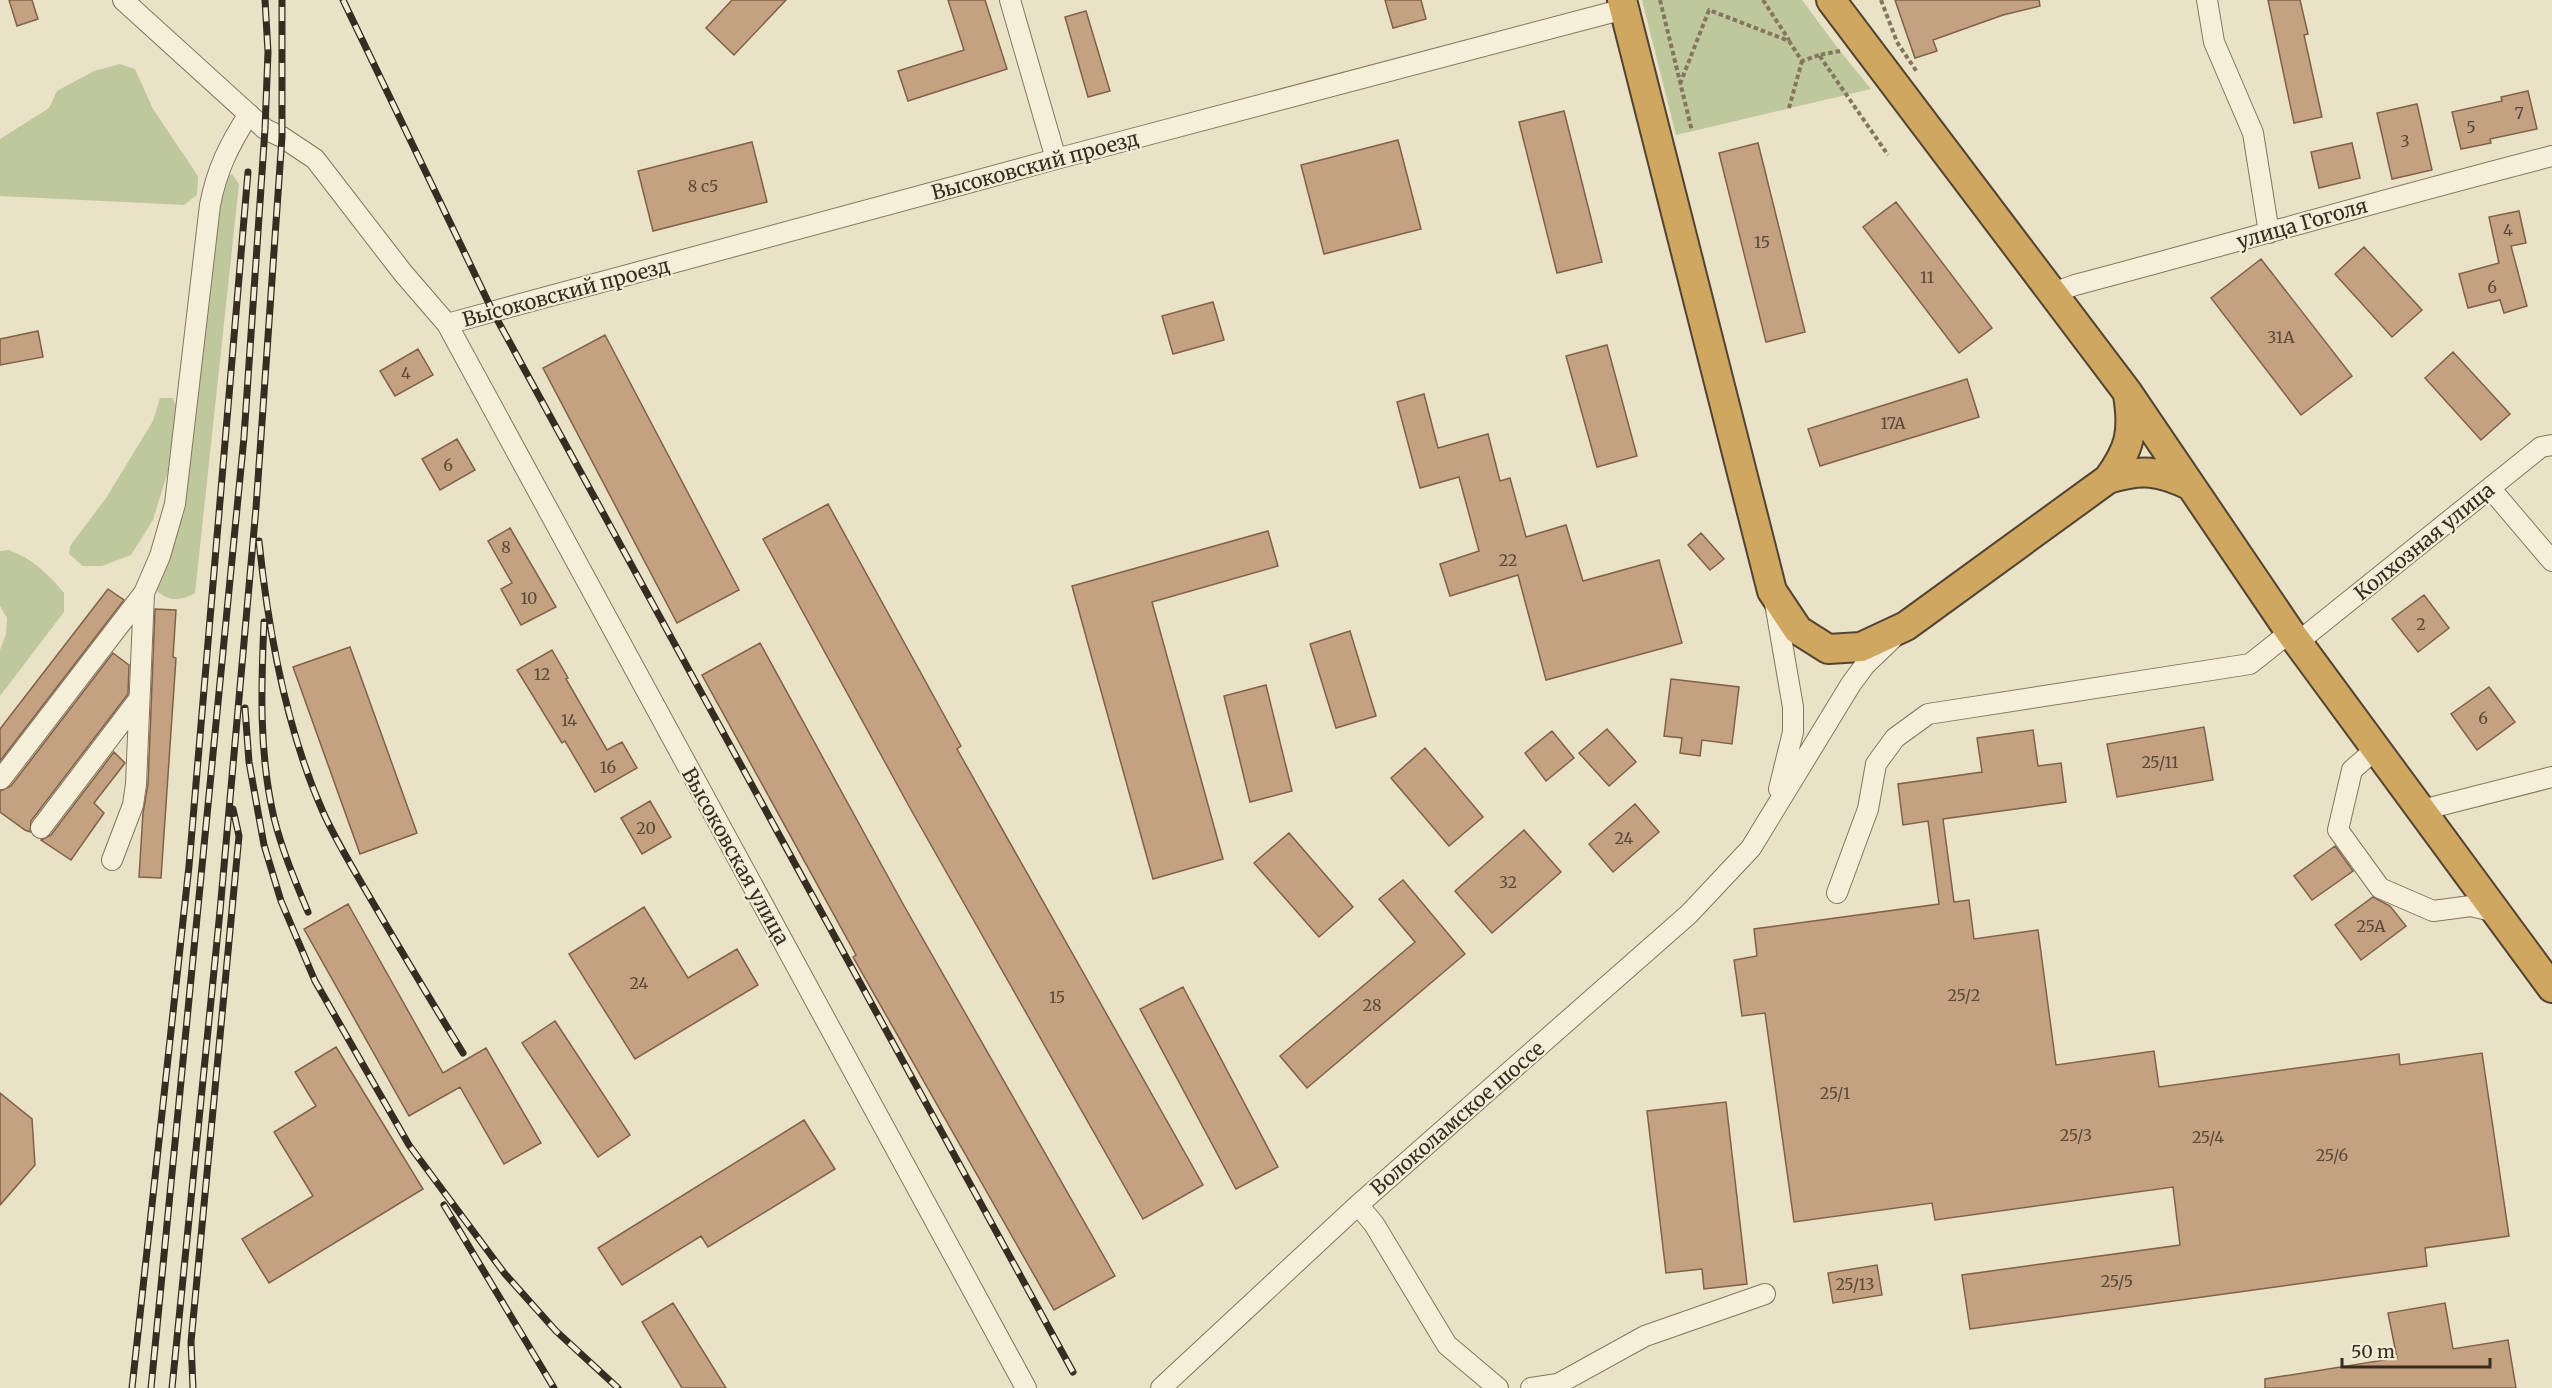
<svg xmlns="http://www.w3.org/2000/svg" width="2552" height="1388" font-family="Merriweather,serif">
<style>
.green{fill:#bfc79c}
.building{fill:#c4a181;stroke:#806147;stroke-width:1.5}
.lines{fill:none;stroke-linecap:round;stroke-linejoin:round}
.minor-casing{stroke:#84755e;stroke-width:22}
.highway-casing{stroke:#524332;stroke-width:32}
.path{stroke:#84755e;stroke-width:4;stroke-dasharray:4.5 3;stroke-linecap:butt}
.minor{stroke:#f5efda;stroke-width:20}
.highway{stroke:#d0a761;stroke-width:28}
.rail-casing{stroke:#362c21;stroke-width:7}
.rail{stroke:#f2ecd6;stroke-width:4.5;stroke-dasharray:14;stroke-linecap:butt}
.labels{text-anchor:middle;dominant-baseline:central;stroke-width:4.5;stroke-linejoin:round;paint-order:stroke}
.number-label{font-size:16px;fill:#5a4939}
.street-label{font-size:20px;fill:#362c21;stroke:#f2ecd6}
</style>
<rect width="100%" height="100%" fill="#eae2c7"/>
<path class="green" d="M1642,0H1802L1840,51L1871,89L1676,135Z
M120,64L135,69L153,109L198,176L197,195L184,205L0,196V139L49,108L57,91L94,71Z
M232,174L239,184L195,593C181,601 168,602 156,590L169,548L184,514L214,212L219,181Z
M160,398H173L176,406L168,471L153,520L131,555L102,566H83L69,554L70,546L106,498L153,421Z
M9,550C33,559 48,574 64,593V612L0,696V650L6,634L7,618L0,606V551Z"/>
<path class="building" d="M9,0H32L38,19L17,26Z
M732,0H786L734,55L706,28Z
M948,0H985L1007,69L908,101L898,71L964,50Z
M1385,0H1421L1426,19L1393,28Z
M1895,0H2039L2040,6L2003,15L1933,40L1937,51L1915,58Z
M2268,0H2300L2308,34L2304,35L2322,117L2294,123Z
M1086,11L1110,91L1088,97L1065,17Z
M2528,91L2537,129L2490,139L2491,143L2461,149L2452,112L2502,101L2501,97Z
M2417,104L2432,170L2392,179L2377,113Z
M1564,111L1602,262L1557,273L1519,122Z
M1398,140L1421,229L1324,254L1301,165Z
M752,142L767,202L653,231L638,171Z
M1758,143L1805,332L1766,342L1719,153Z
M2352,143L2360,178L2319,188L2311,152Z
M1896,202L1992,328L1959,353L1863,227Z
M2519,211L2526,243L2511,246L2527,306L2504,313L2500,300L2468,308L2459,274L2499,263L2489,217Z
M2364,247L2422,310L2392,337L2335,274Z
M2261,259L2352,376L2301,415L2211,298Z
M1213,302L1224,340L1173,354L1162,316Z
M38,331L43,357L0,365V339Z
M605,335L739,590L677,623L543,368Z
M1607,345L1637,456L1597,467L1566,356Z
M418,349L433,375L395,396L380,371Z
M2453,352L2510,414L2481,440L2425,378Z
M1967,379L1979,417L1820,466L1808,429Z
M1424,394L1438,448L1488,434L1500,481L1510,478L1526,537L1566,525L1583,581L1659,560L1682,643L1546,680L1518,575L1450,596L1440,564L1479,551L1459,477L1420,488L1397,402Z
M457,439L475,470L440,490L422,459Z
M828,504L961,746L957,749L1203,1185L1143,1219L910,808L763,539Z
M510,528L556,607L521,625L501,589L512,583L488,541Z
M1268,531L1278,566L1152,602L1223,859L1153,879L1072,586Z
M1701,533L1724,559L1710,570L1688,545Z
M108,589L124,600L0,761V729Z
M2424,595L2449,628L2418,652L2392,619Z
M155,609L176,610L173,657L176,658L161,878L139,877L143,813L148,784Z
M1350,631L1376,716L1336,728L1310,644Z
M760,643L903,904L1115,1276L1054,1310L853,957L856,955L702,675Z
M350,647L417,833L360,854L293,667Z
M552,650L568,678L566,679L607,750L622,742L637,768L595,792L565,741L562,743L517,670Z
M113,653L129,665L128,694L31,821L30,832L25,830L0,812V791L11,786Z
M1671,679L1739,687L1732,744L1702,740L1700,756L1680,753L1682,738L1664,736Z
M1266,685L1292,791L1250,802L1224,696Z
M2489,687L2515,722L2477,750L2451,714Z
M2204,727L2213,780L2117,797L2107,744Z
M1607,729L1636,762L1609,786L1579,753Z
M2033,730L2038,766L2061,763L2066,802L1943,819L1954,902L1969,900L1974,939L2038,930L2056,1065L2154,1051L2159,1087L2399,1054L2400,1065L2482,1053L2509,1236L2425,1248L2427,1266L1970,1329L1962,1275L2180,1245L2173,1187L1935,1220L1932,1203L1794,1222L1765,1013L1742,1016L1734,960L1757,956L1754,929L1939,904L1928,821L1903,825L1898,784L1982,772L1977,738Z
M1552,731L1574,758L1546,781L1525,753Z
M1425,748L1483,817L1449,846L1391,778Z
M114,752L125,763L94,803L104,813L71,860L41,840L51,835Z
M650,801L671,837L642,854L621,818Z
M1635,804L1659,832L1613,872L1589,844Z
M1524,830L1561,872L1492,933L1455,891Z
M1289,833L1353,907L1319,937L1254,863Z
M2335,846L2353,871L2312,900L2294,876Z
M1403,880L1465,954L1307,1088L1280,1056L1415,942L1379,899Z
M2373,897L2390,906L2406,926L2361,960L2335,925Z
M348,904L443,1073L486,1048L541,1143L504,1164L460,1087L409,1116L304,929Z
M644,907L688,978L737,949L758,985L635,1059L569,954Z
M1183,987L1278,1167L1236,1189L1140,1009Z
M555,1021L630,1135L598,1157L522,1043Z
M336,1047L423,1189L269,1283L242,1239L313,1196L274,1132L316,1106L295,1072Z
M0,1093L32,1119L35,1165L0,1205Z
M1726,1102L1747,1284L1704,1289L1702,1269L1666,1273L1647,1111Z
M804,1120L835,1169L708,1247L701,1236L622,1285L598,1248Z
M1877,1265L1882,1295L1833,1303L1828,1273Z
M673,1303L726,1388H682L642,1322Z
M2445,1303L2453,1349L2508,1340L2516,1388H2265V1379L2397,1358L2388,1313Z"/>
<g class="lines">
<g class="minor-casing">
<path id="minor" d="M123,0L265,129L282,137L315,159L403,273L447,324L1026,1388
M1010,0L1056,159
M2207,0L2214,42L2253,133L2269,233
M2056,298L2064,289L2075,285C2234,243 2392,197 2552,156
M447,324L1056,159L1624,9
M2490,488L2552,561
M1775,603L1793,707V732L1779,789
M2298,642L2541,447L2552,445
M2377,748L2352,770L2338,830L2380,888L2433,911L2471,906L2496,912
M1,779L144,593L160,556L175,504L210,205C217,169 229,145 249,114
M2422,810L2552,777
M41,828L139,699
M112,860L133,805L136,784L144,593
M1837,893L1868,809L1876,764L1895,738L1928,714L2250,664L2290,632
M1358,1205L1374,1224L1447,1345L1498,1388
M1161,1388L1358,1205L1689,914L1751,848L1851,684L1865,665L1892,639
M1531,1388L1558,1384L1645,1336L1765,1294"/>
</g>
<g class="highway-casing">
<path id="highway" d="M1622,0L1772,591L1798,630L1828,649L1861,647L1906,626L2108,479C2130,449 2134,432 2128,395
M1831,0L2128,393L2290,632L2552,988
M2108,479C2141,469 2159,470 2191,486"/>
</g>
<path class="path" d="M1660,0L1692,131
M1763,0L1789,40
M1881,0L1897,42L1917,72
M1840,51L1819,55L1888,155
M1680,84L1709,10L1789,41L1802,61L1819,55
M1789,108L1802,61"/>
<use href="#minor" class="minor"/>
<use href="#highway" class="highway"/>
<g class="rail-casing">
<path id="rail" d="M343,0L493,312L1073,1372
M259,541C268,629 287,731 323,812C336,841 353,868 369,896C400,949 431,1001 463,1053
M264,622C261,687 259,754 274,818C282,850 295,881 308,912
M245,708L249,762L264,845L281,901L315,981L409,1145L505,1274L556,1331L618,1388
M444,1205L554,1388
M132,1388L189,866L248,172
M151,1388L244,437L265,129L268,52L265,0
M172,1388L220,911L256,508L282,137V0
M193,1388L191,1342L239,836L233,809"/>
</g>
<use href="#rail" class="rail"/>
</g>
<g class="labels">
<g class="number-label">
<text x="2519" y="113">7</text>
<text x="2471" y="127">5</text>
<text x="2405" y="141">3</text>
<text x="703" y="186">8 с5</text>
<text x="2508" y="230">4</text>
<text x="1762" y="242">15</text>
<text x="1927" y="277">11</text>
<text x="2492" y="287">6</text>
<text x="2281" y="337">31А</text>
<text x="406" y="373">4</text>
<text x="1893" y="423">17А</text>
<text x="448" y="465">6</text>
<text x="506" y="547">8</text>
<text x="1508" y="560">22</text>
<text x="529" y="598">10</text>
<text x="2421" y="624">2</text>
<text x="542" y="674">12</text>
<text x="2483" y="718">6</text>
<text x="569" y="720">14</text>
<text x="2160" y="762">25/11</text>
<text x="608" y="767">16</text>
<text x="646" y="828">20</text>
<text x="1624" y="838">24</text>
<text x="1508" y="882">32</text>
<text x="2371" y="926">25А</text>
<text x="639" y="983">24</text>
<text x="1964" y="995">25/2</text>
<text x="1057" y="997">15</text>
<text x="1372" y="1005">28</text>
<text x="1835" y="1093">25/1</text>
<text x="2076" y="1135">25/3</text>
<text x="2208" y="1137">25/4</text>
<text x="2332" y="1155">25/6</text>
<text x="2117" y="1281">25/5</text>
<text x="1855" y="1284">25/13</text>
</g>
<g class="street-label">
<text transform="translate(1035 165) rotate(-15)">Высоковский проезд</text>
<text transform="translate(2302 223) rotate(-16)">улица Гоголя</text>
<text transform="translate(566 292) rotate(-15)">Высоковский проезд</text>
<text transform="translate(2424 541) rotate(-39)">Колхозная улица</text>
<text transform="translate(736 856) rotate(61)">Высоковская улица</text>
<text transform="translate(1457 1118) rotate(-41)">Волоколамское шоссе</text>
</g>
</g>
<path d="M2342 1358v9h148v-9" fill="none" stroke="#362c21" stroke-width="3"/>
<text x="2351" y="1358" font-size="18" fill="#362c21" stroke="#f2ecd6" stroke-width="4.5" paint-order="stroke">50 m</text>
</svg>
